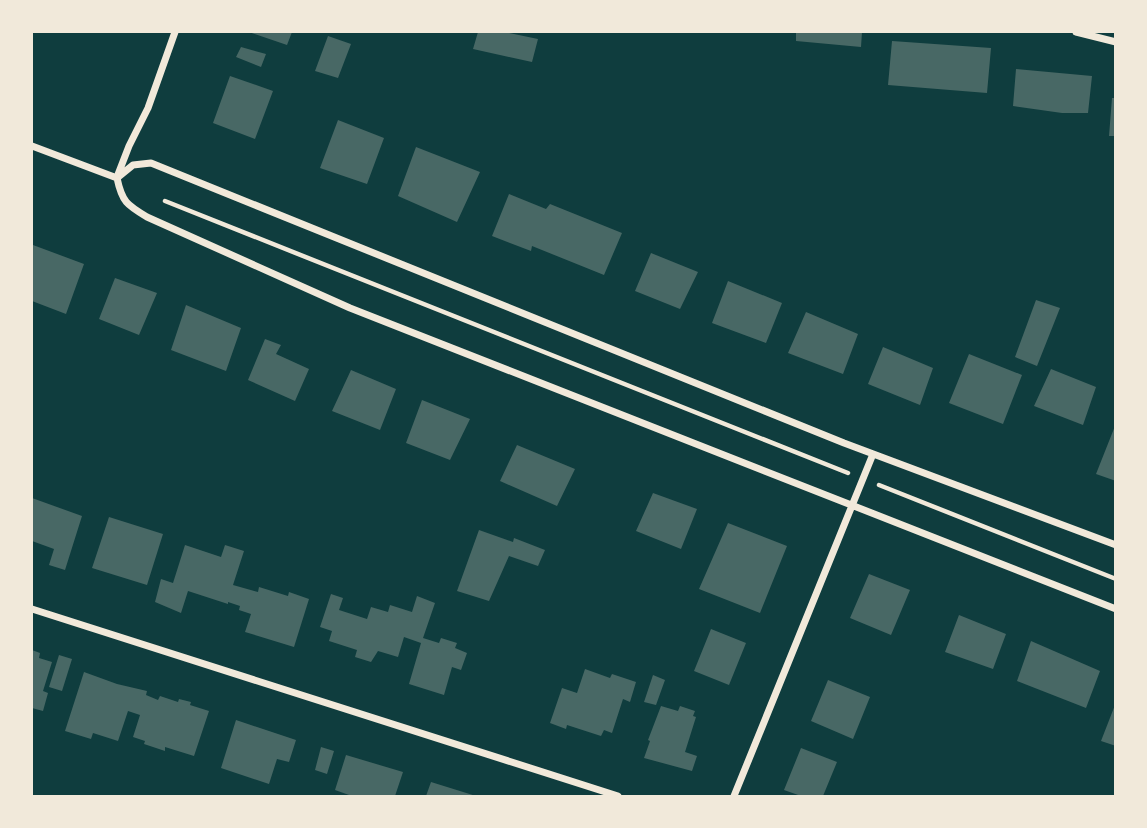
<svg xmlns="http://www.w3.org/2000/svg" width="1147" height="828" font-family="Poppins,sans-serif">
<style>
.building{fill:#486865}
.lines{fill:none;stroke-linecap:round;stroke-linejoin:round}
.path{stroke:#f1e9da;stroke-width:4.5}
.minor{stroke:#f1e9da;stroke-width:7}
</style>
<rect width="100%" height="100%" fill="#0f3d3e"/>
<path class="building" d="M249,32H292L287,45Z
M478,32H505L538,39L532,62L473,49Z
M796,32H862L861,47L796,41Z
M328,36L351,44L338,78L315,71Z
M892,41L991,48L987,93L888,85Z
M241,47L266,54L261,67L236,57Z
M1016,69L1092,76L1088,113H1062L1013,106Z
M230,76L273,91L255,139L213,123Z
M1112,98H1116V136H1109Z
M338,120L384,138L367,184L320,168Z
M416,147L480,172L457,222L398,196Z
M509,194L546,209L550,204L622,233L604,275L532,246L531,251L492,236Z
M33,245L84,264L66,314L32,301Z
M651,253L698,272L680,309L635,291Z
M115,278L157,293L139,335L99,319Z
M728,281L782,303L766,343L712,323Z
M1036,300L1060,308L1037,366L1015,357Z
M186,305L241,328L226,371L171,350Z
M806,312L858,334L843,374L788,353Z
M265,339L281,345L276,354L309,369L295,401L248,380Z
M883,347L933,368L920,405L868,384Z
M969,354L1022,375L1003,424L949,403Z
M1051,369L1096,387L1083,425L1034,406Z
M351,370L396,389L380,430L332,411Z
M422,400L470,419L450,460L406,443Z
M1115,426H1116V481L1096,474Z
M517,445L575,469L557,506L500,481Z
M653,493L697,509L681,549L636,531Z
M32,498L82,516L65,570L49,565L54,549L32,541Z
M109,517L163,534L147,585L92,568Z
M728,523L787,546L760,613L699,589Z
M479,530L513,542L514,538L545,550L538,566L509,556L489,601L457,591Z
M185,545L221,557L225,545L244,551L233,585L258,592L259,587L288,596L289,592L309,599L294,647L245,632L251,614L239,610L240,606L228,602V604L188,591L181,613L155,602L161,579L173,583Z
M869,574L910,590L891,635L850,618Z
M331,594L343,598L339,610L367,619L371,607L388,612L390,605L412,612L417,596L435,603L423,638L439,643L441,638L457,643L455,648L467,653L461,670L452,667L444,695L409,684L421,643L404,637L398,657L378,651L371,662L355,657L357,650L329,641L332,631L320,627Z
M959,615L1006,634L993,669L945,652Z
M711,629L746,643L729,685L694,671Z
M1031,641L1100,671L1086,708L1017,681Z
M32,650L40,653L39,658L52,662L43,691L48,693L43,711L32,708Z
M59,655L72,659L62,691L49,687Z
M585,669L610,678L612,674L636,682L630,702L623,699L612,733L604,730L601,736L567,725L566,729L550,723L562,688L577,693Z
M84,672L117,684L147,691L146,695L158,700L160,696L178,702L179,699L191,702L190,705L209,711L194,756L165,747V751L144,744L145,741L133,737L140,715L128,711L118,741L93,733L91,739L65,731Z
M653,675L665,680L656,705L644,702Z
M828,680L870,697L853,739L811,721Z
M1115,705H1116V746L1101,741Z
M661,706L678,711L680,706L695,711L693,716L696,717L685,752L697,756L692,771L644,758L650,741L648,740Z
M236,720L296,740L289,762L277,759L269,784L221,768Z
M321,747L334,751L327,774L315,770Z
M801,748L837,762L823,796H801L784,790Z
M346,755L403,772L395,796H349V795L335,790Z
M431,782L476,796H426Z"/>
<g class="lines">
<path class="path" d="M165,201L848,473
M879,485L1116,579"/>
<path class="minor" d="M1076,32L1116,42
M32,146L117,178
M117,177L129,146L148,108L175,32
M117,178C122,202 127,205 147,217L350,308L1116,609
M117,178L133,165L151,163L844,443L1116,545
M32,609L618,796
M734,796L873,454"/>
</g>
<rect width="1147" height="828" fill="none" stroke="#f1e9da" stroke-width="66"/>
</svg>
